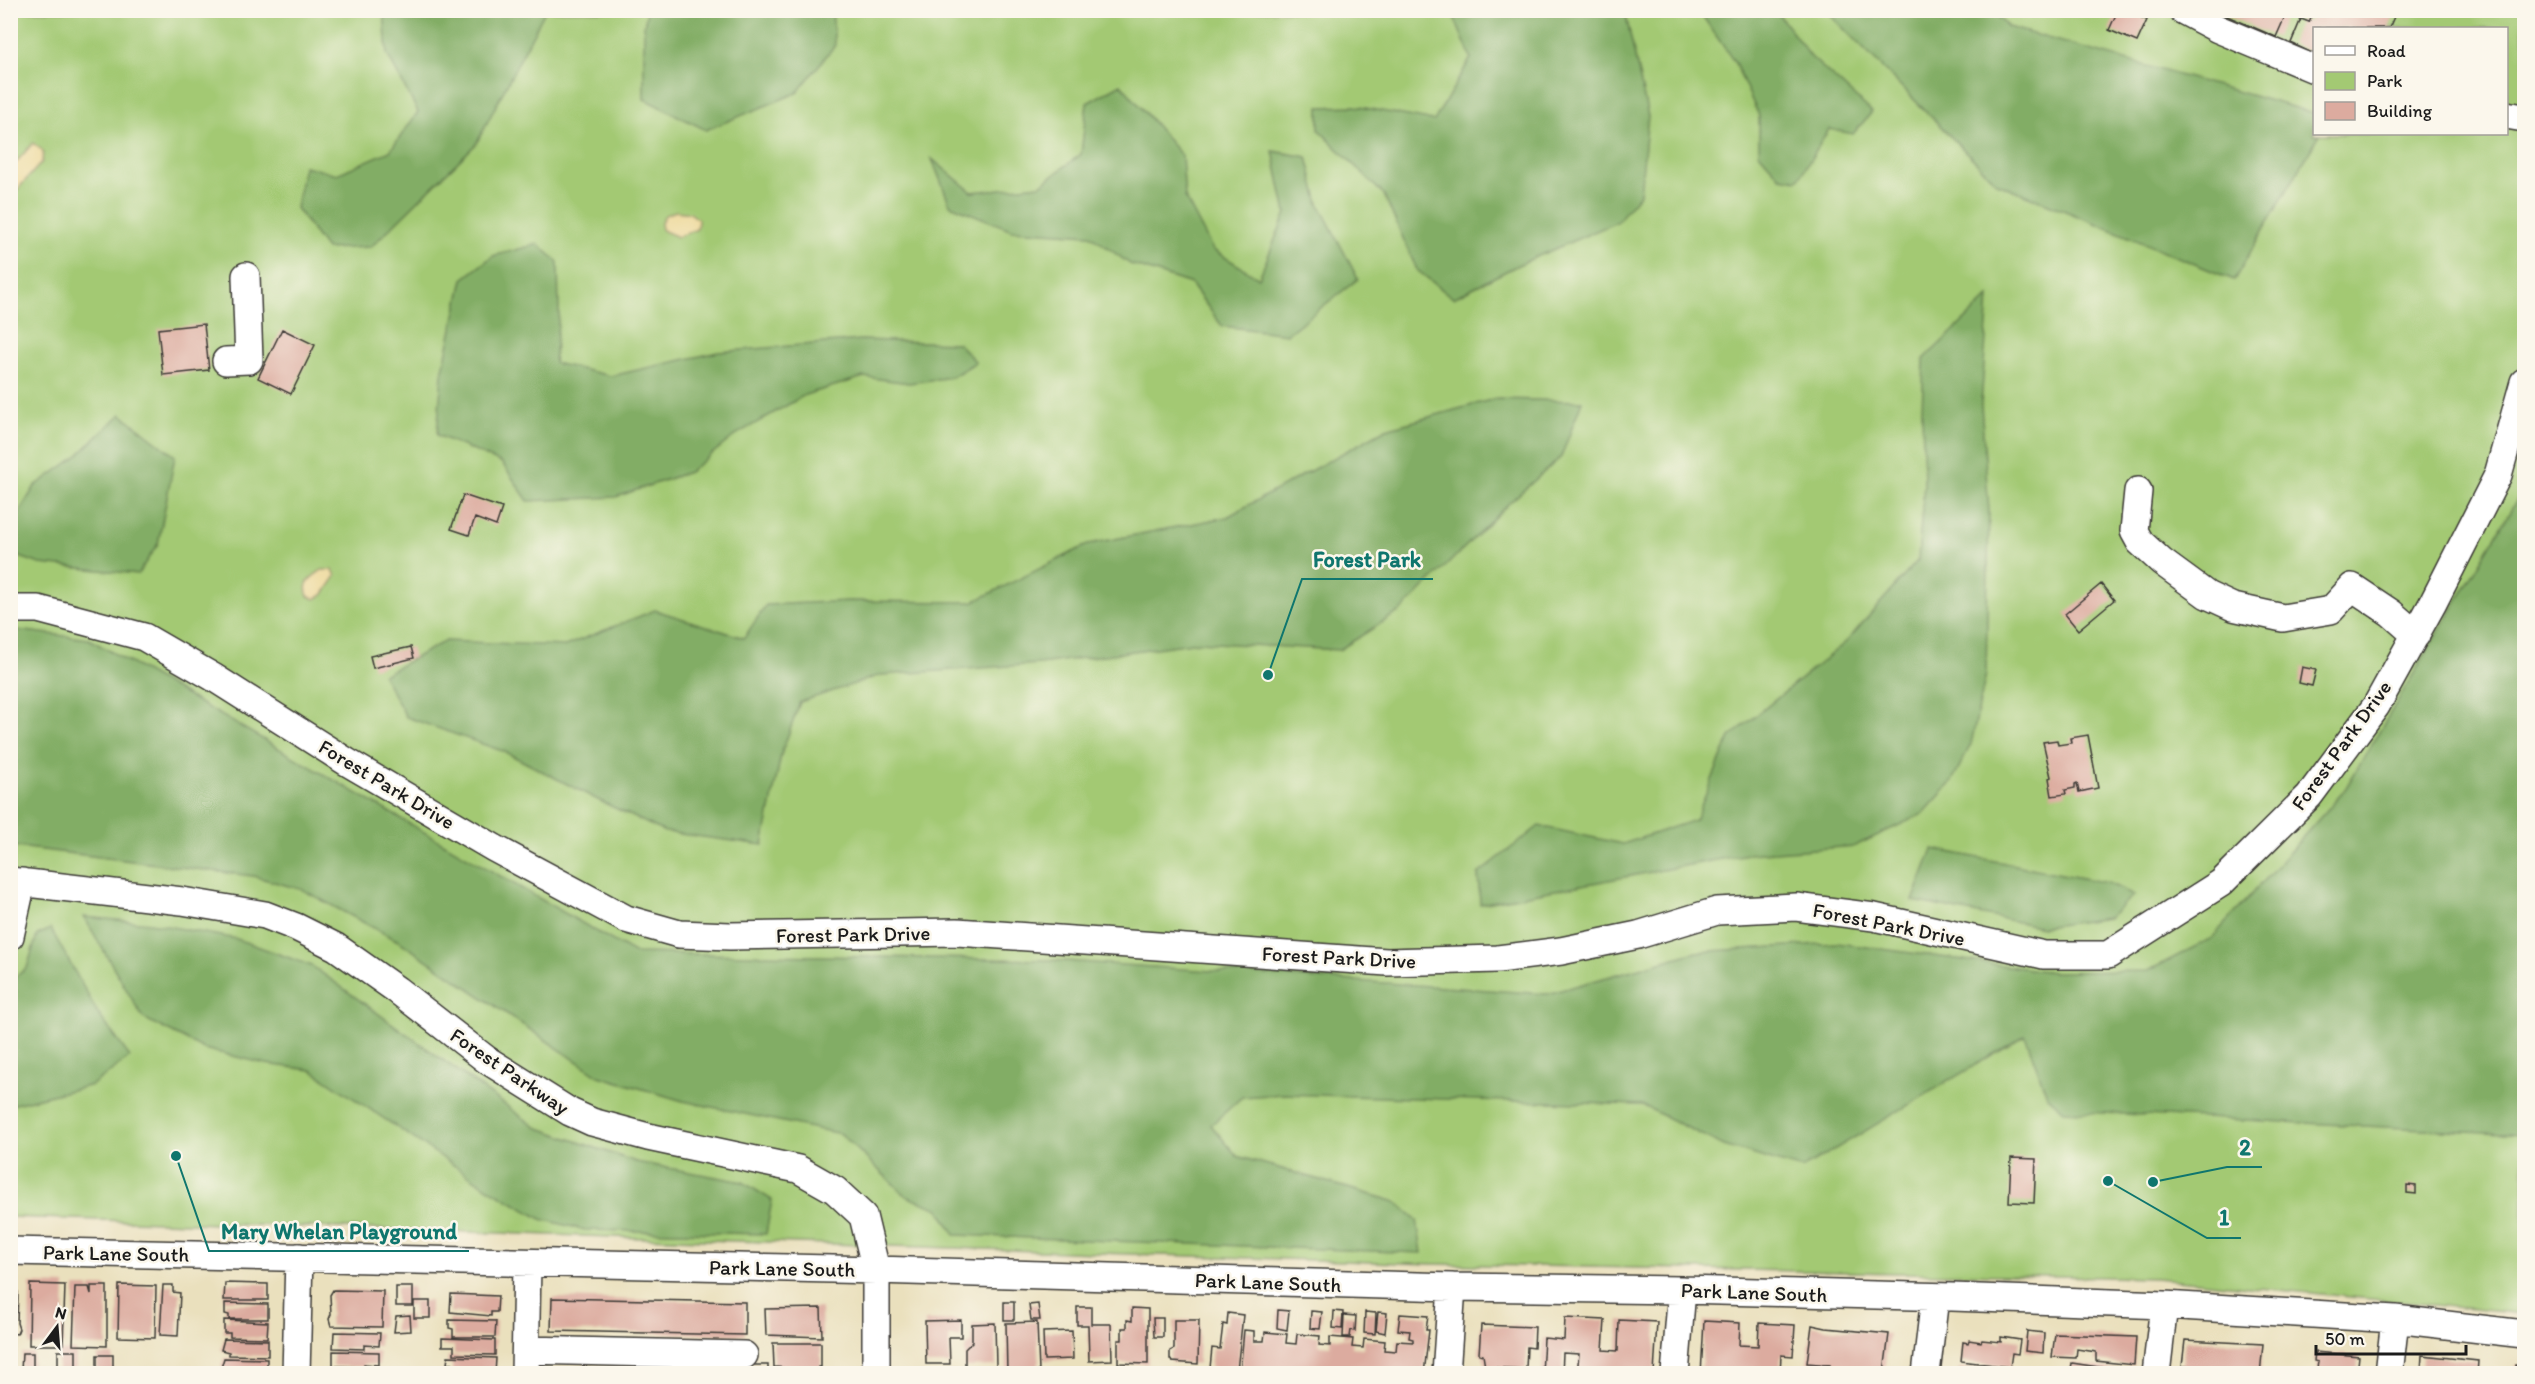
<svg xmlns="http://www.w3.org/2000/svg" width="2535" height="1384" font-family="Itim,sans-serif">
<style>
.green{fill:#a3c973;stroke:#607248;stroke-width:1.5;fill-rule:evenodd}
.forest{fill:#82ad65;stroke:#4f6440;stroke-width:1.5}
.sand{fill:#eeda9e;stroke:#857b5d;stroke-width:1.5}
.building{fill:#dcab9f}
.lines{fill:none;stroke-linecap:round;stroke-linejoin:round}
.minor-casing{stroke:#3b3934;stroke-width:30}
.minor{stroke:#fff;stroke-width:27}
.labels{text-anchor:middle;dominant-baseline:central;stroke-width:5;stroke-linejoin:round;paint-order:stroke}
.street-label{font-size:21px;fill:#1c1c1c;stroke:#fbf7ec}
.leader{fill:none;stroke:#0f766e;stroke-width:2}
.callout-dot{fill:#0f766e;stroke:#fbf7ec;stroke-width:2}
.callout-label{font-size:22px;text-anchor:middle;font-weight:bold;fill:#0f766e;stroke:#fbf7ec;stroke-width:5;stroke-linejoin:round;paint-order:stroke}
</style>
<rect width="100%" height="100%" fill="#fbf7ec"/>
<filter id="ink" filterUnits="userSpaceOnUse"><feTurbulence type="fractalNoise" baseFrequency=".0167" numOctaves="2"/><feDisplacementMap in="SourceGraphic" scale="12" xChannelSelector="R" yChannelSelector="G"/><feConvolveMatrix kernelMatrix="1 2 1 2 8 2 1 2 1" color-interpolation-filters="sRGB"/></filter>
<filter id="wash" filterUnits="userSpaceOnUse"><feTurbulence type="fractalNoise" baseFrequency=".008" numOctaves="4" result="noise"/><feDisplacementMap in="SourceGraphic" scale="24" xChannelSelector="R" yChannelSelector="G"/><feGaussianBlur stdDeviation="1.35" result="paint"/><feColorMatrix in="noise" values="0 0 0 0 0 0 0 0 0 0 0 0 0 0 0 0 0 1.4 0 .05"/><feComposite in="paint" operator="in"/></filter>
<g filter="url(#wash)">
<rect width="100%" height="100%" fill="#eae0bd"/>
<path class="green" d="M11,11H2524V1314L2156,1278L1432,1264L11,1217ZM2314,28H2506V134H2314Z"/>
<path class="forest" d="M1451,10L1625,11L1648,116L1640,194L1617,222L1520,264L1453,298L1417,270L1384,195L1319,130V107L1355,106L1434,121L1471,58Z
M384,11H545L476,144L371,247L326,249L296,208L304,166L337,174L390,151L418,112L387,54Z
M647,11H832L835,45L797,93L706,130L644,99V27Z
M1699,11H1776L1811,57L1872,112L1853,134L1829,129L1798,180L1780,177L1759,153V116L1735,63Z
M1826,11H1992L2008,27L2314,113V134H2320L2234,280L1997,183Z
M1121,84L1182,156L1185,197L1213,250L1259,278L1286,213L1273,151L1307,157L1319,204L1358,279L1287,334L1222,326L1191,284L1130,264L1090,235L1012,230L950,205L932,159L972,192L1040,185L1081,154L1087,103Z
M538,244L558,262L559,314L554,363L611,376L718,352L861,340L958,343L976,362L952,377L909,383L864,377L805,395L737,434L689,472L616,497L528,501L502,463L437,435L442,374L463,279L493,256Z
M1989,297L1981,405L1989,511L1986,674L1971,744L1951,783L1923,814L1855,846L1748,854L1480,904L1478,874L1539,826L1623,844L1695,820L1730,737L1847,641L1918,560L1924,483L1922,412L1924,359Z
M1494,399L1582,401L1561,457L1508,504L1402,610L1339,650L1199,642L1040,664L881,675L800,702L781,755L763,845L665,832L598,800L505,752L406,717L383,675L445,641L565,646L655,610L744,638L766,605L849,601L973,602L1089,544L1227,517L1386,429Z
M121,414L175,456L158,544L138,574L40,564L17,556L11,526L35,486L77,456Z
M2524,488V1134L2064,1111L2047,1096L2025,1035L1802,1169L1724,1146L1642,1105L1283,1094L1242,1097L1211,1125L1237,1156L1396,1202L1417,1220L1422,1253L955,1235L939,1209L906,1196L841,1134L683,1101L599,1076L400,942L303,890L253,876L11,846L10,632L17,630L89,639L634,953L1050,960L1547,994L1696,952L1837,943L2053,972L2148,971L2212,938L2344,791Z
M1933,849L2108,883L2134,895L2108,918L2043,927L1913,901Z
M84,917L150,923L237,939L312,966L536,1127L636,1162L743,1182L772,1200L766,1234L585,1230L541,1219L488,1188L311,1070L266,1064L204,1049L143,1018Z
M51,929L99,1015L130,1057L92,1085L11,1105V980L27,968L37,935Z"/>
<path class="sand" d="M33,143L43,151L42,162L17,190L11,189V168Z
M676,211L690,213L698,219L697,229L678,237L662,230L661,223L665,215Z
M322,570H333L336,576L324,594L315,599L308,596C302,582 312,577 322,570Z"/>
<g id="blocks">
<path class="building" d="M2118,10H2125L2147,20L2137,42L2109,30Z
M2213,10H2284L2287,12L2276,37Z
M2314,10H2397L2389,28H2314V54L2291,43L2301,19L2309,22Z
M204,324L209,370L163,375L158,329Z
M282,329L315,345L291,394L258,378Z
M463,495L502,508L496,526L475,518L469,535L451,529Z
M2101,584L2114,600L2078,630L2065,614Z
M411,647L414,658L373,668L370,656Z
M2302,667L2316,670L2312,686L2299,683Z
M2088,735L2098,788L2079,792L2077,783L2075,784V788L2065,790L2066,794L2052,796L2049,778L2051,777L2043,742L2057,740L2058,745L2071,743L2070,738Z
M2011,1158L2036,1159L2034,1203L2009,1202Z
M2407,1185L2416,1186V1194L2407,1193Z
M225,1283L268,1284V1300H224Z
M30,1284L65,1285L63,1345H29Z
M119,1285L156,1286L155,1338L118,1337Z
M163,1285H173V1292L180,1293L178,1336L160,1335Z
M91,1286H107V1346L73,1345L75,1287H89L91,1294Z
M396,1287H413V1306H396Z
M10,1288L18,1292L17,1323L19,1329L17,1334L10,1333Z
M333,1290L383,1291L382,1327L331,1326L329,1319L331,1314L330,1295Z
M451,1294L498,1296L497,1312H491V1316L450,1312Z
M552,1298L745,1302V1335L551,1331Z
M414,1301H430V1318H414Z
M1004,1302H1014V1320H1004Z
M225,1303L268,1304V1319H229V1315L225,1314Z
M1038,1304L1040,1320H1031L1029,1305Z
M1077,1307H1091V1324H1111L1112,1360L1089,1361L1088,1325H1077Z
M821,1308L822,1337L766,1335L765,1309Z
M1132,1308L1148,1309V1364L1118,1363V1340H1122V1328H1127V1320L1132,1321Z
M1278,1310L1289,1311L1287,1330L1277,1328Z
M1311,1311L1322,1312L1320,1329L1310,1328Z
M1334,1311L1343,1312L1342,1329L1333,1328Z
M1365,1312L1376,1313L1375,1334L1364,1333Z
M1378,1312L1387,1313L1385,1333L1376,1331Z
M1228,1313L1243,1315L1237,1371L1210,1368L1212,1348L1220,1349L1223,1324L1227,1325Z
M1400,1314L1428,1316L1426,1330H1429L1424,1374H1323L1318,1371V1374H1289L1290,1370H1285V1374H1273V1369H1268V1374H1256V1368H1252V1374H1240L1244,1330L1254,1331V1341H1264L1265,1332L1287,1334L1286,1343L1296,1344L1297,1334L1320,1336L1319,1345L1330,1346V1337L1353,1339L1352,1347L1363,1348L1364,1339L1385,1341L1384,1350L1396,1351L1397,1341L1413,1342V1339L1409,1338L1410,1331L1398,1330Z
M410,1315L411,1331L394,1332L396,1316Z
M1344,1315L1356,1316L1355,1331L1351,1330L1350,1337H1343Z
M1153,1318H1163V1337H1154Z
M1565,1318L1605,1320L1603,1350L1618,1351L1619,1320L1657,1322L1654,1374H1577L1579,1354L1563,1353L1562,1374H1542L1544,1338L1564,1340Z
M224,1320L268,1322L267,1338L230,1337V1333H224Z
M449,1320L496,1321L495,1337H453V1329L449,1328Z
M961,1320V1337H949L950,1364H926L925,1321Z
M1174,1320H1199L1198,1364L1172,1362L1170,1359V1351L1174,1349Z
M1704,1321L1740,1323L1739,1345L1758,1346L1759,1323L1795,1325L1793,1356L1781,1355L1780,1374H1701Z
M1037,1322L1039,1372L1007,1373L1006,1323Z
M995,1323L996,1366L965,1367V1349L972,1342V1324Z
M1481,1325L1535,1327L1534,1348L1527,1347L1526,1369L1485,1367L1483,1355L1479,1354Z
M1812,1325L1826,1328L1889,1334L1884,1372L1862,1369V1374H1840V1371L1830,1370V1365L1807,1363Z
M1072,1331L1073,1359L1044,1360L1043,1332Z
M2027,1331L2044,1333L2043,1353L2025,1351Z
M334,1332L380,1333L379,1346L364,1345V1349L333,1348Z
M2055,1334L2136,1337L2134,1365L2096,1361V1352L2077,1349L2076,1358L2052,1357Z
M2001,1337L2020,1340L2018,1354L2012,1353L2010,1367L1961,1361L1963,1342L1968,1343L1969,1340L1981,1342L1982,1340L2001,1342Z
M442,1338L495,1340V1355L454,1354V1346H442Z
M224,1339L268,1340V1356L229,1355V1352L221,1350Z
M2185,1340L2263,1344L2260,1374L2182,1366Z
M773,1343H821V1367H819V1374H800V1369L774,1367Z
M58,1351H76V1371L58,1370Z
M333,1351L379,1352V1365L364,1364V1367L333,1366Z
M2315,1352L2359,1356L2357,1374L2320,1371V1368H2317L2318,1362L2314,1361Z
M22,1353H33V1371H21Z
M97,1355H113V1372H97Z
M2422,1355L2478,1361L2477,1374L2429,1371V1374H2418V1370L2421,1371Z
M448,1356L496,1358L495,1374L452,1372V1364H447Z
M224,1358L267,1359V1374H229V1371L221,1368Z
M2072,1363L2124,1371V1374H2070Z
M749,1365H768V1374H749Z
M2515,1365L2524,1366V1374H2514Z
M1959,1368L2001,1371V1374H1958Z
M333,1369H379V1374H333Z"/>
</g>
</g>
<g filter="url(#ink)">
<use href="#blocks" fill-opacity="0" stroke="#3b3934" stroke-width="1.5"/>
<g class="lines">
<g class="minor-casing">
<path id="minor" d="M2182,10L2218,29L2314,69
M2506,115L2524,118
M226,361L249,360L246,276
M2138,491L2134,531L2140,542L2162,562L2207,595L2233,607L2283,618L2331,610L2352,587L2391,613L2416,635
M10,609H38L144,637L213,677L347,762L494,848L626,919L679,934L730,936L957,932L1387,962L1498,959L1561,951L1638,935L1717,911L1796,907L1874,917L2044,955H2108L2221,883L2309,796L2376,706L2433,603L2498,475L2524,382
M10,881L182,901L265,915L296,927L336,947L397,990L487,1060L570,1112L592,1122L648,1137L798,1169L835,1190L863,1216L876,1270V1374
M10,936L22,882
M10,1251L876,1270L1452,1287L1682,1290L1952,1297L2164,1305L2395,1319L2524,1334
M526,1350L744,1355
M296,1374L299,1257
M525,1374L527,1263
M1446,1374L1452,1287
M1675,1374L1682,1290
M1926,1374L1935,1297
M2156,1374L2164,1305
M2389,1374L2395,1319"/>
</g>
<use href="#minor" class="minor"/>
</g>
</g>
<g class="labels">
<g class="street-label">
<text transform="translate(2341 745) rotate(-54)">Forest Park Drive</text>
<text transform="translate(387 784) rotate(31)">Forest Park Drive</text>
<text transform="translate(1889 924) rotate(11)">Forest Park Drive</text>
<text transform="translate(853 934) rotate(-1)">Forest Park Drive</text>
<text transform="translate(1339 957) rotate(3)">Forest Park Drive</text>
<text transform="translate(510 1071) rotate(34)">Forest Parkway</text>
<text transform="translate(116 1253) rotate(1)">Park Lane South</text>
<text transform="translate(782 1268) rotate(1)">Park Lane South</text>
<text transform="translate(1268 1282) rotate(2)">Park Lane South</text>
<text transform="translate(1754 1292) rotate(2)">Park Lane South</text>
</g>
</g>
<path class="leader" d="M1268 675L1302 579H1433M2153 1182L2227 1167H2262M2108 1181L2207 1238H2241M176 1156L209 1251H469"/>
<g class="callout-dot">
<circle cx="1268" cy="675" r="6"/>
<circle cx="2153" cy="1182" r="6"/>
<circle cx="2108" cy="1181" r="6"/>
<circle cx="176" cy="1156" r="6"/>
</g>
<g class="callout-label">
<text x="1367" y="567">Forest Park</text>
<text x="2245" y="1155">2</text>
<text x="2224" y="1225">1</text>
<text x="339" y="1239">Mary Whelan Playground</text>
</g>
<rect width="2535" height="1384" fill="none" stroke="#fbf7ec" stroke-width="36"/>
<rect x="2313" y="27" width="195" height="108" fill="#fbf7ec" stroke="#a29f99" stroke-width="1.5"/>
<rect x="2325" y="46" width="30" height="9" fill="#ffffff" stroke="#a29f99" stroke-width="1.5"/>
<text x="2367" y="57" font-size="18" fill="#1c1c1c">Road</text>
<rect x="2325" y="72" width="30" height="18" fill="#a3c973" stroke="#a29f99" stroke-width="1.5"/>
<text x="2367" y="87" font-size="18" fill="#1c1c1c">Park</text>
<rect x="2325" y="102" width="30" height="18" fill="#dcab9f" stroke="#a29f99" stroke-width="1.5"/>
<text x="2367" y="117" font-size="18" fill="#1c1c1c">Building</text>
<g transform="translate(57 1327) rotate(16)" stroke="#fbf7ec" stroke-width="4.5" paint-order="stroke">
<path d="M0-4.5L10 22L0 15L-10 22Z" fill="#1c1c1c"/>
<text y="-9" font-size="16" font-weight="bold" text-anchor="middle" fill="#1c1c1c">N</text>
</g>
<path d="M2316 1345v9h150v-9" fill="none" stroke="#1c1c1c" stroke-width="3"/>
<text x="2325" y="1345" font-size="18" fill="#1c1c1c" stroke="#fbf7ec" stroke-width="4.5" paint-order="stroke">50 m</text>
</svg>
